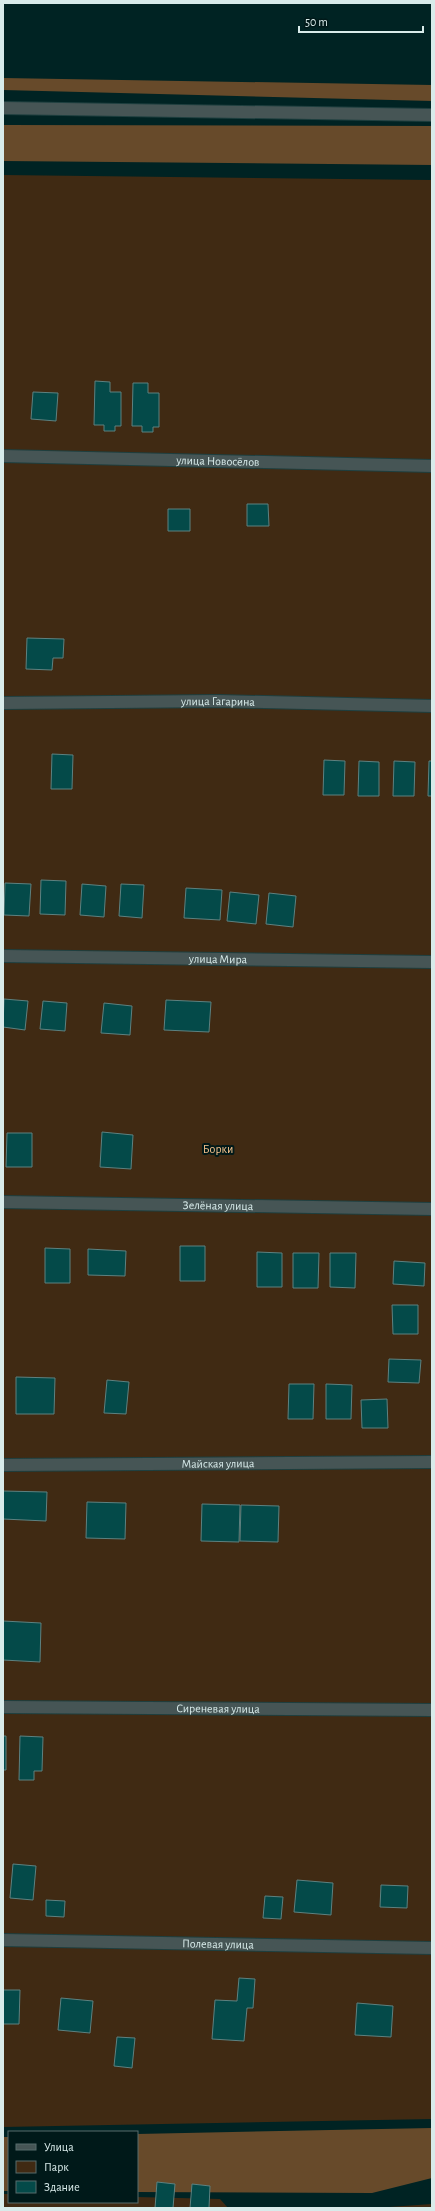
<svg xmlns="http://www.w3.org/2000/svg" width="435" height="2211" font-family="'Alegreya Sans',sans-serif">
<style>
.green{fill:#402a13}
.forest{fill:#674a2a}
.building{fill:#044a49;stroke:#5d8180}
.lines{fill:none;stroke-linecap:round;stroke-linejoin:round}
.minor-casing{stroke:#1e3f3f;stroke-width:14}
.tertiary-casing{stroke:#1e3f3f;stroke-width:14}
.minor{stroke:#465555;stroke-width:12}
.tertiary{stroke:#465555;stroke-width:12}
.labels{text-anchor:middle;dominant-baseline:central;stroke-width:4;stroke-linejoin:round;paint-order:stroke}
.street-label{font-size:12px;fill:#d8ebea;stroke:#001919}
.park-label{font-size:12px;fill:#f7c38d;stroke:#001919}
</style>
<rect width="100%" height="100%" fill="#002323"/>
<path class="green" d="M3,175L432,180V2119L3,2127Z
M3,2194H9V2202H137V2197L220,2199L228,2208H3Z
M432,2204V2208H375Z"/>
<path class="forest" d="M3,78L432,85V101L3,90Z
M3,125L432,126V165L3,161Z
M432,2128V2178L372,2193L137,2192V2134Z
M3,2137H9V2191H3Z"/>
<path class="building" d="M95,381L110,382V392H121V426H115V431H104V425H94Z
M133,383H148V393H159V427H153V432H142V426H132Z
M33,392L58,393L56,421L31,419Z
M247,504H268L269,526H247Z
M168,509H190V531H168Z
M27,638L64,639L63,658H53L52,670L26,669Z
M52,754L73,755L72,789H51Z
M324,760L345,761L344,795H323Z
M359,761L379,762V796H358Z
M394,761L415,762L414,796H393Z
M429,761H432V796H428Z
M41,880L66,881L65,915L40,914Z
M5,883L31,884L29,916L4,915Z
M82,884L106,886L104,917L80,915Z
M121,884L144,885L142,918L119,916Z
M186,888L222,890L220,920L184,918Z
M230,892L259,895L256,924L227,921Z
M269,893L296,896L293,927L266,924Z
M4,999L28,1001L25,1030L3,1027Z
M166,1000L211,1002L209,1032L164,1030Z
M43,1001L67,1003L65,1031L40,1029Z
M104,1003L132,1006L130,1035L101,1033Z
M102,1132L133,1135L131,1169L100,1167Z
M7,1133H32V1167H6Z
M180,1246H205V1281H180Z
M45,1248L70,1249V1283H45Z
M88,1249L126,1251L125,1276L88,1275Z
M257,1252L282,1253V1287H257Z
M293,1253H319L318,1288H293Z
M330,1253H356L355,1288L330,1287Z
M394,1261L425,1263L424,1286L393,1284Z
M392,1305H418V1334H393Z
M389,1359L421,1360L419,1383L388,1382Z
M16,1377L55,1378L54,1414H16Z
M107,1380L129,1382L126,1414L104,1413Z
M289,1384H314L313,1419H288Z
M326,1384L352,1385L351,1419H326Z
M387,1399L388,1428H362L361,1400Z
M3,1491L47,1492L46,1521L3,1519Z
M87,1502L126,1503L125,1539L86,1538Z
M202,1504L240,1505L239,1542L201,1541Z
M241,1505L279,1506L278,1542L240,1541Z
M3,1621L41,1623L40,1662L3,1660Z
M3,1736H6V1770H3Z
M20,1736L43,1737L42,1771H34V1780H19Z
M13,1864L36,1866L33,1900L10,1898Z
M297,1880L333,1883L331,1915L294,1912Z
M381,1885L408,1886L407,1908L380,1907Z
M265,1896L283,1897L281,1919L263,1918Z
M46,1900L65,1901L64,1917L46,1916Z
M239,1978L255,1979L253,2008H247L244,2041L212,2039L215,2000L237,2001Z
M3,1990H20L19,2024H3Z
M61,1998L93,2001L90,2033L58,2030Z
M357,2003L393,2006L391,2037L355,2035Z
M117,2037L135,2038L132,2068L114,2066Z
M157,2182L175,2184L173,2208H155Z
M192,2184L210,2186L209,2208H190Z"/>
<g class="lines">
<g class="minor-casing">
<g id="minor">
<path id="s1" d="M3,456L432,466"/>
<path id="s2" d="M3,703L218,701L432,706"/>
<path id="s3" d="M3,956L432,962"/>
<path id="s4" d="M3,1202L432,1209"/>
<path id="s5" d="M3,1465L432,1462"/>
<path id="s6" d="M3,1707L432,1710"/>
<path id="s7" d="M3,1940L432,1948"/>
</g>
</g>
<g class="tertiary-casing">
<path id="tertiary" d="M3,108L432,115"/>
</g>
<use href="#minor" class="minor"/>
<use href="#tertiary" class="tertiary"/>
</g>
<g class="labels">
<g class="street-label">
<text stroke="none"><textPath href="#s1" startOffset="215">улица Новосёлов</textPath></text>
<text stroke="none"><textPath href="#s2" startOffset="215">улица Гагарина</textPath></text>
<text stroke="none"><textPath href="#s3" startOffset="215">улица Мира</textPath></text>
<text stroke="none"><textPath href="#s4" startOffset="215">Зелёная улица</textPath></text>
<text stroke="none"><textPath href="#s5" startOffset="215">Майская улица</textPath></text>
<text stroke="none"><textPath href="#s6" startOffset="215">Сиреневая улица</textPath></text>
<text stroke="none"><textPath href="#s7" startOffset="215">Полевая улица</textPath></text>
</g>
<g class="park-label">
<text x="218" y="1149">Борки</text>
</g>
</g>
<rect width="435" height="2211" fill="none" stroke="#d8ebea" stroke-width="8"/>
<rect x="8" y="2131" width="130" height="72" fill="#001919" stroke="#566d6d"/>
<rect x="16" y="2144" width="20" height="6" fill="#465555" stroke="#566d6d"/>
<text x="44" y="2151" font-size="12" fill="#d8ebea">Улица</text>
<rect x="16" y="2161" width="20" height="12" fill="#402a13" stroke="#566d6d"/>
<text x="44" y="2171" font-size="12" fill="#d8ebea">Парк</text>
<rect x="16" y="2181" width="20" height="12" fill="#044a49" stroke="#566d6d"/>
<text x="44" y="2191" font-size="12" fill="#d8ebea">Здание</text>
<path d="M299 26v6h124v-6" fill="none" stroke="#d8ebea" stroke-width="2"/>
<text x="305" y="26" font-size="12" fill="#d8ebea" stroke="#001919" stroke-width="3" paint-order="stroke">50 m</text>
</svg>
